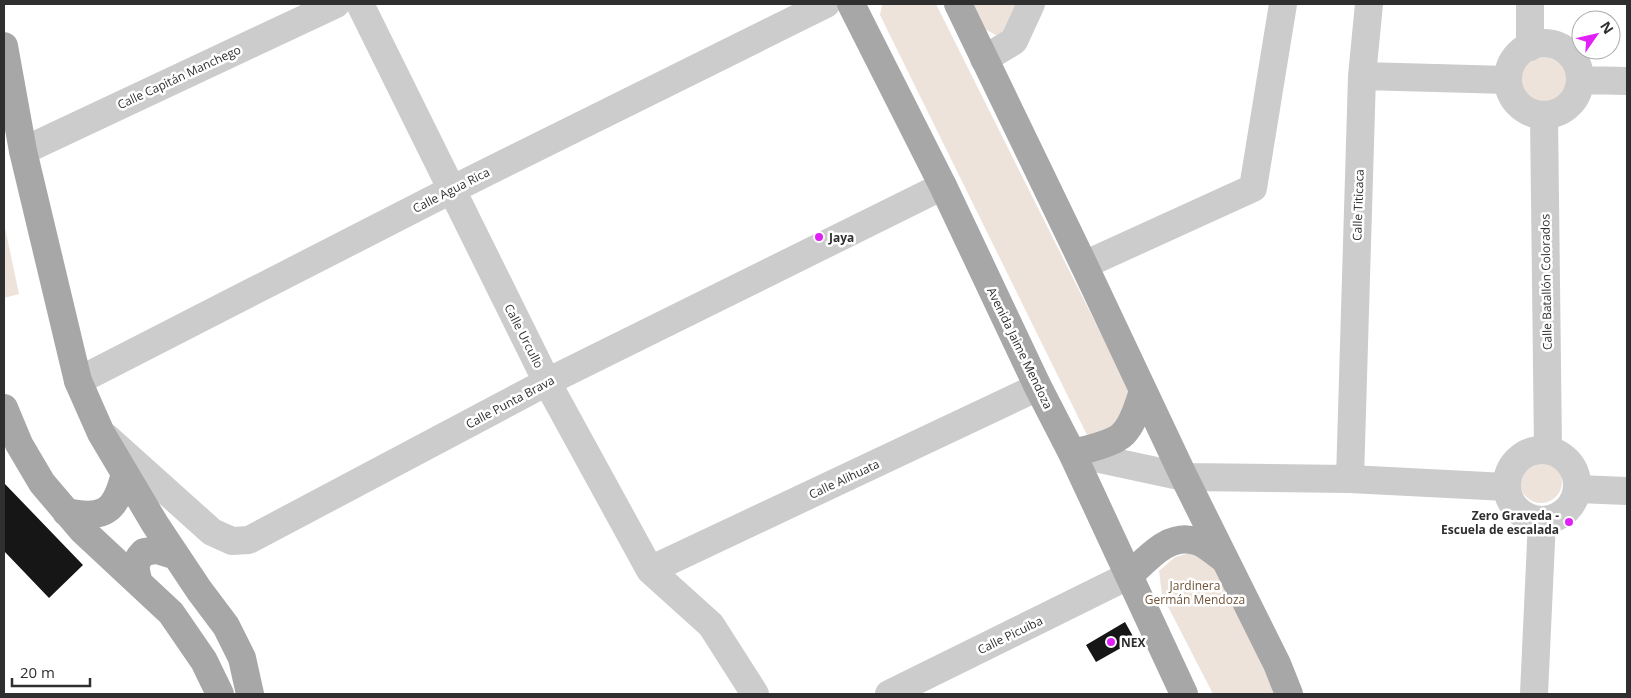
<svg xmlns="http://www.w3.org/2000/svg" width="1631" height="698" font-family="'Open Sans',sans-serif">
<style>
.green{fill:#eee3db}
.building{fill:#161616}
.lines{fill:none;stroke-linecap:round;stroke-linejoin:round}
.minor{stroke:#ccc;stroke-width:28}
.major{stroke:#a7a7a7;stroke-width:28}
.poi-dot{fill:#e020f7;stroke:#fff;stroke-width:2}
.labels{text-anchor:middle;dominant-baseline:central;stroke-width:5;stroke-linejoin:round;paint-order:stroke}
.street-label{font-size:12px;fill:#2f2f2f;stroke:#fff}
.poi-label{font-size:12px;font-weight:bold;fill:#2f2f2f;stroke:#fff;text-anchor:start}
.park-label{font-size:12px;fill:#705438;stroke:#fff}
</style>
<rect width="100%" height="100%" fill="#fff"/>
<path class="green" d="M882,4H936L1129,390L1127,411L1102,438L1087,435L880,15Z
M972,4H1018L1009,26L999,37L985,29Z
M1518 79a27 27 0 1 1 54 0a27 27 0 1 1-54 0Z
M4,223L19,294L4,298Z
M1520 482a21 21 0 1 1 42 0a21 21 0 1 1-42 0Z
M1193,552L1209,559L1222,576L1275,694H1213L1162,595L1159,571L1175,557Z"/>
<path class="building" d="M4,483L83,565L49,598L4,551Z
M1125,622L1135,640L1096,662L1086,645Z"/>
<g class="lines">
<path class="minor" d="M360,4L547,382L650,570L711,625L755,694
M1530,4V47
M1508 79a36 36 0 1 1 72 0a36 36 0 1 1-72 0Z
M984,59L1014,41L1031,4
M1362,76L1369,4
M1580,80L1627,81
M1544,115L1548,449
M23,151L336,4
M1084,265L1253,188L1283,4
M78,381L451,190L826,4
M106,437L212,532L232,541L249,540L547,382L943,186
M1507 485a35 35 0 1 1 70 0a35 35 0 1 1-70 0Z
M1072,453L1184,477L1350,479L1506,487
M1350,479L1362,76L1508,80
M1578,489L1627,491
M650,570L1038,387
M889,694L1130,575
M1534,694L1542,520"/>
<path class="major" d="M851,4L943,186L1038,387L1072,453L1184,694
M958,4L1084,265L1184,477L1277,664L1289,694
M4,46L23,151L78,381L101,433L155,524L199,590L226,626L242,658L250,694
M4,408L19,444L42,483L82,530L171,613L204,661L220,694
M1072,453C1085,450 1115,443 1123,434C1134,423 1138,405 1143,391
M66,512C105,520 116,511 125,473
M1130,575C1149,557 1170,531 1199,542C1208,546 1217,554 1225,560
M139,583C135,569 133,563 144,552L157,550L176,556"/>
</g>
<g class="poi-dot">
<circle cx="819" cy="237" r="5"/>
<circle cx="1569" cy="522" r="5"/>
<circle cx="1111" cy="642" r="5"/>
</g>
<g class="labels">
<g class="street-label">
<text transform="translate(179 77) rotate(-25)">Calle Capitán Manchego</text>
<text transform="translate(451 190) rotate(-27)">Calle Agua Rica</text>
<text transform="translate(1358 205) rotate(-88)">Calle Titicaca</text>
<text transform="translate(1546 282) rotate(-91)">Calle Batallón Colorados</text>
<text transform="translate(524 336) rotate(63)">Calle Urcullo</text>
<text transform="translate(1020 348) rotate(64)">Avenida Jaime Mendoza</text>
<text transform="translate(510 402) rotate(-28)">Calle Punta Brava</text>
<text transform="translate(844 479) rotate(-25)">Calle Alihuata</text>
<text transform="translate(1010 635) rotate(-26)">Calle Picuiba</text>
</g>
<g class="poi-label">
<text x="829" y="237">Jaya</text>
<text x="1559" y="515" text-anchor="end">Zero Graveda -<tspan x="1559" dy="14">Escuela de escalada</tspan></text>
<text x="1121" y="642">NEX</text>
</g>
<g class="park-label">
<text x="1195" y="585">Jardinera<tspan x="1195" dy="14">Germán Mendoza</tspan></text>
</g>
</g>
<rect width="1631" height="698" fill="none" stroke="#2f2f2f" stroke-width="10"/>
<g transform="translate(1596 35) rotate(56)"><circle r="24" fill="#ffffff" stroke="#acacac"/>
<path d="M0-4L9 19L0 12L-9 19Z" fill="#e020f7"/>
<text y="-8" font-size="14" font-weight="bold" text-anchor="middle" fill="#2f2f2f">N</text>
</g>
<path d="M12 678v8h78v-8" fill="none" stroke="#2f2f2f" stroke-width="2.5"/>
<text x="20" y="678" font-size="15" fill="#2f2f2f" stroke="#ffffff" stroke-width="4" paint-order="stroke">20 m</text>
</svg>
